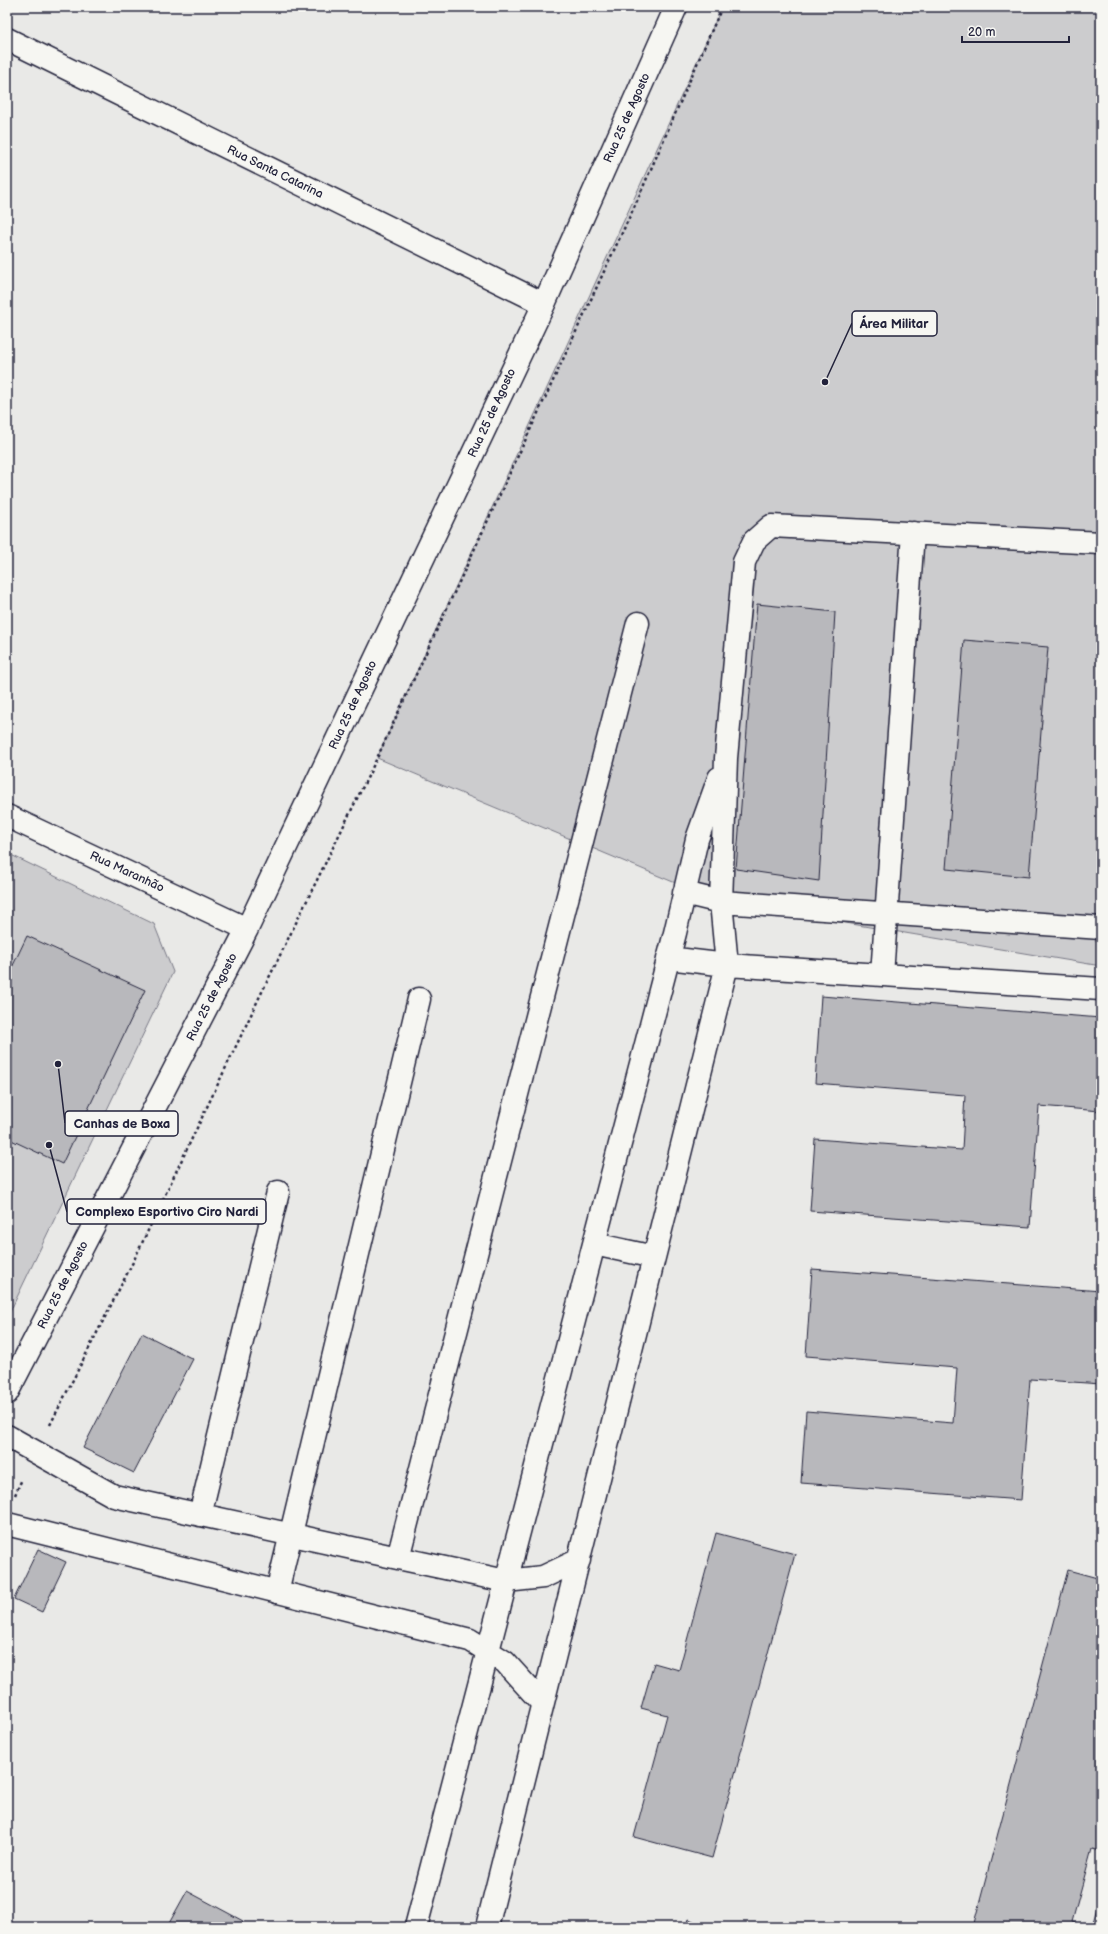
<svg xmlns="http://www.w3.org/2000/svg" width="1108" height="1934" font-family="'Balsamiq Sans',sans-serif">
<style>
.green{fill:#ccccce;stroke:#777784}
.building{fill:#b8b8bc;stroke:#22223b}
.lines{fill:none;stroke-linecap:round;stroke-linejoin:round}
.street-casing{stroke:#22223b;stroke-width:25}
.secondary-casing{stroke:#22223b;stroke-width:25}
.path{stroke:#22223b;stroke-width:2.5;stroke-dasharray:3 3;stroke-linecap:butt}
.street{stroke:#f6f6f2;stroke-width:22}
.secondary{stroke:#f6f6f2;stroke-width:22}
.labels{text-anchor:middle;dominant-baseline:central;stroke-width:3;stroke-linejoin:round;paint-order:stroke}
.street-label{font-size:12px;fill:#22223b;stroke:#f6f6f2}
.leader{fill:none;stroke:#22223b;stroke-width:1.5}
.callout-dot{fill:#22223b;stroke:#f6f6f2;stroke-width:1.5}
.callout{fill:#f6f6f2;stroke:#22223b;stroke-width:1.5}
.callout-label{font-size:13px;text-anchor:middle;font-weight:bold;fill:#22223b}
</style>
<rect width="100%" height="100%" fill="#e9e9e7"/>
<filter id="ink" filterUnits="userSpaceOnUse"><feTurbulence type="fractalNoise" baseFrequency=".025" numOctaves="2"/><feDisplacementMap in="SourceGraphic" scale="8" xChannelSelector="R" yChannelSelector="G"/><feConvolveMatrix kernelMatrix="1 2 1 2 8 2 1 2 1" color-interpolation-filters="sRGB"/></filter>
<g filter="url(#ink)">
<path class="green" d="M722,7H1101V966L721,902L377,758Z
M7,853L154,924L173,972L7,1318Z"/>
<path class="building" d="M757,604L835,612L819,881L736,869Z
M964,640L1048,647L1029,877L946,869Z
M27,936L145,990L62,1164L7,1138V978Z
M821,996L1101,1018V1111L1039,1106L1030,1227L810,1211L815,1139L962,1150L965,1095L815,1083Z
M812,1269L1101,1291V1384L1030,1379L1021,1500L801,1483L806,1411L953,1423L957,1368L806,1356Z
M142,1333L193,1359L134,1473L83,1448Z
M716,1533L795,1554L712,1858L634,1837L667,1715L641,1708L654,1663L679,1670Z
M38,1549L66,1562L42,1612L14,1599Z
M1068,1570L1101,1579V1851L1092,1849L1072,1922L1091,1927H973Z
M187,1891L243,1921L240,1927H167Z
M1097,1907L1101,1908V1927H1092Z
M689,1919L706,1927H686Z"/>
<g class="lines">
<g class="street-casing">
<path id="street" d="M684,893L721,902L1101,928
M668,958L727,965L1101,989
M882,975L913,533
M594,1244L654,1257
M7,1436L114,1496L398,1558L506,1581L543,1577L579,1560
M200,1515L278,1192
M7,1524L470,1640L505,1662L542,1703
M398,1558L638,623
M277,1592L419,999
M416,1927L675,933L697,839L719,778
M487,1927L727,965L721,902L726,758L744,562L754,541L771,526L1101,543"/>
</g>
<g class="secondary-casing">
<path id="secondary" d="M7,39L544,304
M7,816L247,929
M7,1393L247,929L544,304L676,7"/>
</g>
<path class="path" d="M50,1425L133,1262L259,998L377,758L636,203L722,7
M15,1495L22,1479"/>
<use href="#street" class="street"/>
<use href="#secondary" class="secondary"/>
</g>
</g>
<g class="labels">
<g class="street-label">
<text transform="translate(627 118) rotate(-66)">Rua 25 de Agosto</text>
<text transform="translate(275 172) rotate(26)">Rua Santa Catarina</text>
<text transform="translate(492 413) rotate(-65)">Rua 25 de Agosto</text>
<text transform="translate(353 705) rotate(-65)">Rua 25 de Agosto</text>
<text transform="translate(127 872) rotate(25)">Rua Maranhão</text>
<text transform="translate(212 997) rotate(-63)">Rua 25 de Agosto</text>
<text transform="translate(63 1285) rotate(-63)">Rua 25 de Agosto</text>
</g>
</g>
<path class="leader" d="M825 382L852 323M58 1064L65 1123M49 1145L67 1212"/>
<g class="callout-dot">
<circle cx="825" cy="382" r="4"/>
<circle cx="58" cy="1064" r="4"/>
<circle cx="49" cy="1145" r="4"/>
</g>
<g class="callout">
<rect x="852" y="311" width="85" height="25" rx="4"/>
<rect x="65" y="1111" width="113" height="25" rx="4"/>
<rect x="67" y="1199" width="199" height="25" rx="4"/>
</g>
<g class="callout-label">
<text x="894" y="328">Área Militar</text>
<text x="122" y="1128">Canhas de Boxa</text>
<text x="167" y="1216">Complexo Esportivo Ciro Nardi</text>
</g>
<rect width="1108" height="1934" fill="none" stroke="#f6f6f2" stroke-width="24"/>
<rect x="12" y="12" width="1084" height="1910" fill="none" stroke="#22223b" stroke-width="1.5" filter="url(#ink)"/>
<path d="M962 36v6h107v-6" fill="none" stroke="#22223b" stroke-width="2"/>
<text x="968" y="36" font-size="12" fill="#22223b" stroke="#f6f6f2" stroke-width="3" paint-order="stroke">20 m</text>
</svg>
